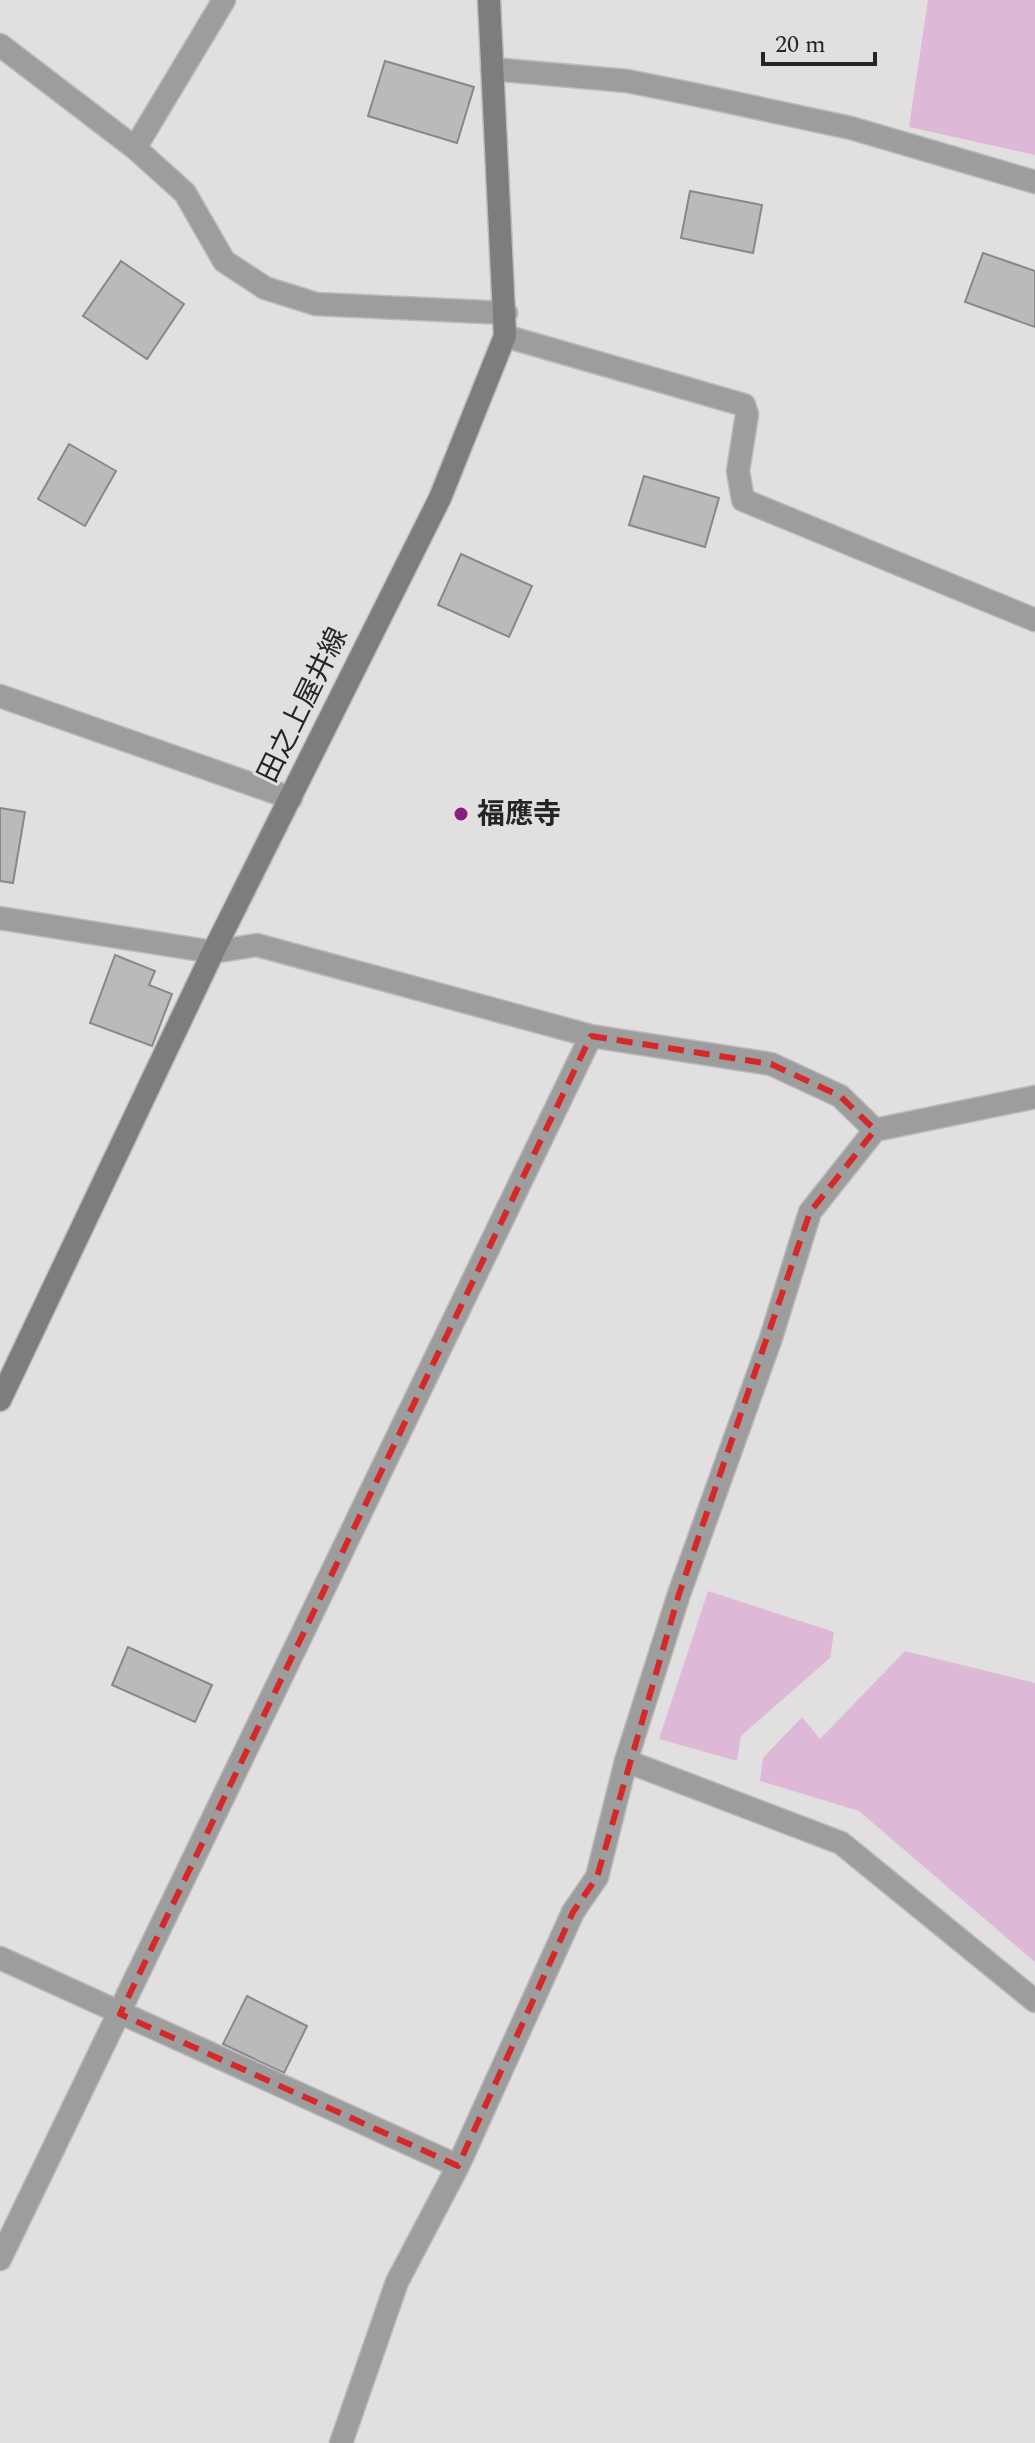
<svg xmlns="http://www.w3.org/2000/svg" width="1035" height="2443" font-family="Spectral,'Noto Sans JP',serif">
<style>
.green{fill:#ddb9d7}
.building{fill:#bcb9bc;stroke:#8a878a;stroke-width:2}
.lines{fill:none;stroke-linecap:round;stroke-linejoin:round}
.minor-casing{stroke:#bcbabb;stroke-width:25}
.secondary-casing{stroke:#bcbabb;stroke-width:25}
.minor{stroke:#9e9d9e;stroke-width:22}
.secondary{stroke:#7e7d7e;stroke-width:22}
.marked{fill:none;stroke:#d62828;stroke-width:6;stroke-dasharray:16 10;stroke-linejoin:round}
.poi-dot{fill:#8a1d81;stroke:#e2dfe1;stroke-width:3}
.labels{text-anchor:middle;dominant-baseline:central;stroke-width:6;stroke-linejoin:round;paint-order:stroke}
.street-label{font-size:28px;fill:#262525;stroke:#e2dfe1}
.poi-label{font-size:28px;font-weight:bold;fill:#262525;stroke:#e2dfe1;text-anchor:start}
</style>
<rect width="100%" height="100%" fill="#e2dfe1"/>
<path class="green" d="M928,0H1035V155L909,127Z
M708,1591L834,1632L830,1658L741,1736L737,1761L659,1739Z
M905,1651L1035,1683V1962L859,1811L760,1781L763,1758L802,1717L820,1739Z"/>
<path class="building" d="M385,61L474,87L457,143L368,116Z
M690,191L762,205L753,253L681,238Z
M983,253L1035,271V327L965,302Z
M121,261L184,304L147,359L83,316Z
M69,444L116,471L85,526L38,499Z
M644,476L719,498L705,547L629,525Z
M461,554L532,586L509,637L438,605Z
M0,808L25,812L13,883L0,881Z
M115,955L155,971L149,985L172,994L152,1046L90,1023Z
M128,1647L212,1685L195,1722L112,1685Z
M247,1996L307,2026L284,2073L223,2044Z"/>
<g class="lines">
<g class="minor-casing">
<path id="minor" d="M0,45L135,148L185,193L224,261L265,288L316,304L506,313
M492,69L627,81L697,95L851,128L1035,182
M135,148L224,0
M505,336L744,405L747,414L738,471L743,500L1035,620
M0,696L291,798
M0,918L213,952L257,945L591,1036L771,1064L840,1096L875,1130
M626,1761L841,1843L1035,2001
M0,1958L458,2166
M0,2259L591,1036
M341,2443L397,2282L458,2166L573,1912L597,1877L626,1761L679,1594L771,1338L810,1212L875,1130L1035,1097"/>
</g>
<g class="secondary-casing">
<path id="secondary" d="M0,1400L213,952L440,498L505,336L489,0"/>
</g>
<use href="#minor" class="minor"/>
<use href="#secondary" class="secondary"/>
</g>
<path class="marked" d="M591,1036L771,1064L840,1096L875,1130L810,1212L679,1594L597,1877L573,1912L458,2166L120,2014Z"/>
<circle class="poi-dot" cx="461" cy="814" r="8"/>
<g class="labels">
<g class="street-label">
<text transform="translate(303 705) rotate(-64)">田之上屋井線</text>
</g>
<g class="poi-label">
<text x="477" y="814">福應寺</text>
</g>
</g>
<path d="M763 52v12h112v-12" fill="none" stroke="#262525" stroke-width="4"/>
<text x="775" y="52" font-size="24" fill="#262525" stroke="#e2dfe1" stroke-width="6" paint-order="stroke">20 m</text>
</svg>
